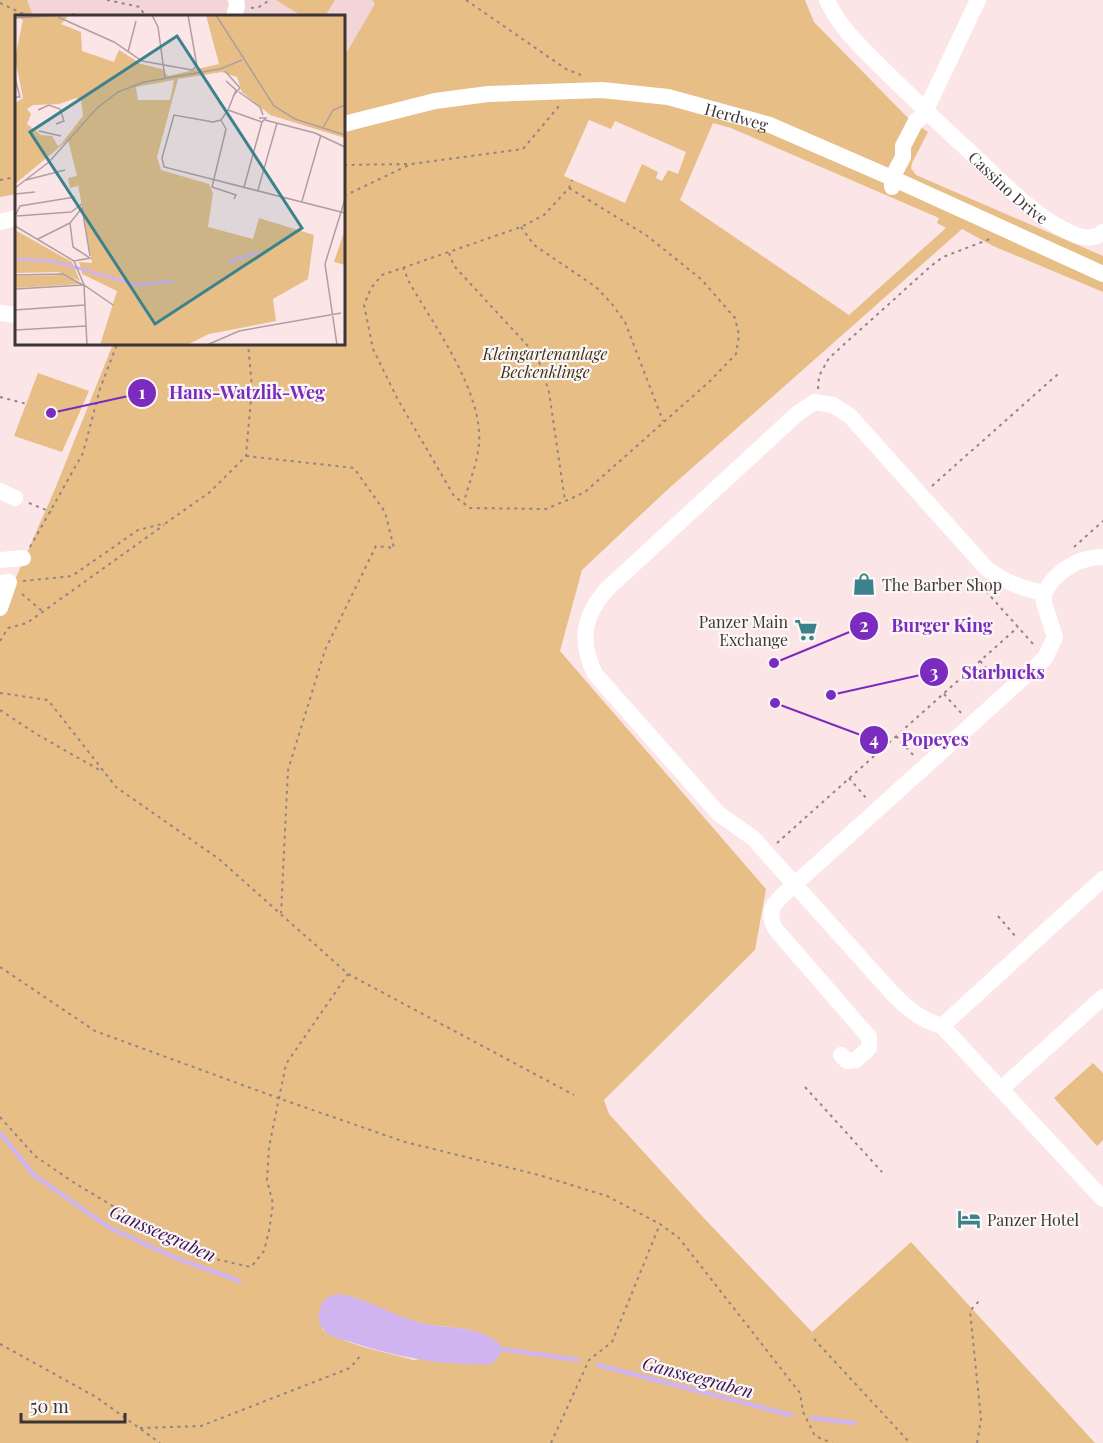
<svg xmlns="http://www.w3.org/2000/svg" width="1103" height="1443" font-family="'Playfair Display',serif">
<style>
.built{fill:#f3d5d8}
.green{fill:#e6be86;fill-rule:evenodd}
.water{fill:#d0b4f0}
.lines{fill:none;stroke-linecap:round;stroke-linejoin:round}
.stream{stroke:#d0b4f0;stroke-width:4.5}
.path{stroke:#948486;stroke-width:2;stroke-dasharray:3 4.5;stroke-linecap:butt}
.minor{stroke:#fff;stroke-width:16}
.labels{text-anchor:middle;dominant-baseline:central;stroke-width:4.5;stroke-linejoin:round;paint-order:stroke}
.street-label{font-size:16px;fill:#3d3435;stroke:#fcf7f7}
.park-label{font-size:16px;font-style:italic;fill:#3f2e14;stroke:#fcf7f7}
.poi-label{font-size:16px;fill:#3d3435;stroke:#fcf7f7;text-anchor:start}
.water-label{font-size:18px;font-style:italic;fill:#391257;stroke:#fcf7f7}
.inset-river{fill:none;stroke:#d0b4f0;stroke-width:3}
.inset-road{fill:none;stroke:#b09ea0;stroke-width:1.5}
.view{fill:#3c828d;fill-opacity:0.15;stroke:#3c828d;stroke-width:3}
.inset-edge{fill:none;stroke:#3d3435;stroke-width:3}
.leader{fill:none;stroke:#7b2cbf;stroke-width:2}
.callout-dot{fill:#7b2cbf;stroke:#fcf7f7;stroke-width:2}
.mark-label{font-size:18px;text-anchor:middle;font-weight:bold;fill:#fff}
.callout-label{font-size:18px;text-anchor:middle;font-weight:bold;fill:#7b2cbf;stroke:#fcf7f7;stroke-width:4.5;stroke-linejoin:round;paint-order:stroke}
</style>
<rect width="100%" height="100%" fill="#fce5e7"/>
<path class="built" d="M0,0H387L344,80V16H16Z"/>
<path class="green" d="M0,0H27L33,16H16V194L0,197Z
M276,0H335L325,16H302Z
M372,0H805L814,22L909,119L928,132L912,163L911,168L916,175L1103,256V292L993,246L962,229L666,491L582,570L560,651L766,889L755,950L604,1100L609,1114L701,1215L812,1332L911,1242L1095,1443H0V614L55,489L113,344H344V57L375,4ZM589,120L611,129L615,121L686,152L678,174L668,170L662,181L656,178L658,172L642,164L625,203L564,176ZM713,123L731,128L939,218L937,223L946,228L849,315L680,200ZM341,1294C370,1301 396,1318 425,1324C449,1328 483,1327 500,1345L414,1360L363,1347L330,1335L322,1329Z
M38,373L89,391L62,452L14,436Z
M1093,1063L1103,1073V1140L1097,1146L1054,1098Z"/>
<path class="water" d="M341,1294C369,1300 393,1315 421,1323C445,1329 482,1325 500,1345V1355L492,1364C443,1366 394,1357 348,1341C339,1339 329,1337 323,1329C318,1323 318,1316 320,1308C323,1297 332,1295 341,1294Z"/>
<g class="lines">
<path class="stream" d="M0,1133L34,1175L110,1228L171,1256L239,1281
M494,1348L578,1360
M598,1365L791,1415
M813,1418L854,1423"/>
<path class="path" d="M107,0L140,7L145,16
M466,0L566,69L581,75
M0,3L28,16
M251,8L259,7L270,0
M65,16L74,14
M344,165L410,164
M0,180L16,177
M569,188L646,235L702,280L735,318L739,335L736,354L710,381L585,492L570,499L546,509L470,508L454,496L397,398L373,349L364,305L371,288L382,275L521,227L544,215L569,188L572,180
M344,196L411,164L523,149L559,106
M521,227L534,245L596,287L612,304L625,322L663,421
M449,253L454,266L529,347L540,364L549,392L565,501
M403,267L409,282C435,327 483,392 479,444C477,464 469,483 464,502
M818,389L819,376L829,358L931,266L943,257L990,239
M0,397L27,404
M246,456L354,468L385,512L394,548L376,546L325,650L288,770L281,913
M932,486L1058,374
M29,503L51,512
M30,547L83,453L100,389L117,344
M1074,547L1103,521
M976,580L1034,645
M23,581L72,576L138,530L166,523L210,492L246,456L252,387L248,344
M22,594L42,611
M0,641L8,628L27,623L164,525
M980,661L998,681
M0,693L48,700L116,787L219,859L348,974L574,1095
M944,694L962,714
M0,710L38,735L103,772
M896,736L914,756
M849,778L867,799
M777,843L1018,627
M998,916L1016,937
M0,967L95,1031L278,1098L405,1142L539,1175L607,1196L660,1224L679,1238L800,1393L803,1412L815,1436L832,1443
M805,1087L882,1172
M0,1117L35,1156L73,1182L164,1237L215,1259L251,1267L264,1251L269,1231L273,1204L267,1180L269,1147L286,1064L348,974
M814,1339L910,1443
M0,1344L96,1397L160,1443
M140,1428L201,1426L350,1368L362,1354
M551,1443L589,1360L612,1342L660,1224
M977,1443L981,1419L970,1311L979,1301"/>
<g class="minor">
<path id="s1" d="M827,0C840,29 865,51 888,74C914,99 940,125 967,149C995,175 1031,214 1065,230C1078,237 1091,242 1103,232"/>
<path d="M234,16L237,6L236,0"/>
<path id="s2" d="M344,124L435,101L488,94L602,90L668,97L770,125L892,178L1103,274"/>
<path d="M892,187V178L903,157V146L916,121L923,116L978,0"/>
<path d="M0,222L16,218"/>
<path d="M0,313L16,315"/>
<path d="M0,491L15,498"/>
<path d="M1103,557C1078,557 1056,571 1044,593C1022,589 1003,581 986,568L850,416L833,405L815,402L798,413L607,589C583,616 579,641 595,674L719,814L753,838L893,994C908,1009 921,1020 942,1026L1103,1199"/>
<path d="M0,560L23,558"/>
<path d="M0,583L9,582L0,608"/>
<path d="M942,1026L1103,879"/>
<path d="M841,1055L847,1061L856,1060L869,1048V1037L777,931C762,909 779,899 794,885L1045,658L1055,637L1044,603V593"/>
<path d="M1001,1089L1103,997"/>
</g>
</g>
<defs>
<g id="shop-bare" transform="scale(1.8)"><path d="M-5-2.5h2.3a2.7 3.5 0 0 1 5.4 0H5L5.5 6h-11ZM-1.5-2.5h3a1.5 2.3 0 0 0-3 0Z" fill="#3c828d" stroke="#fcf7f7" stroke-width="2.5" paint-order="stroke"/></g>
<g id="supermarket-bare" transform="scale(1.8)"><path d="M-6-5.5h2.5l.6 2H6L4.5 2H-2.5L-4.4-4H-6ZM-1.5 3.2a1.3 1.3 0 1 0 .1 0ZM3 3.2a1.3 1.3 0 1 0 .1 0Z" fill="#3c828d" stroke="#fcf7f7" stroke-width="2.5" paint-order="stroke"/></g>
<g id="hotel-bare" transform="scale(1.8)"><path d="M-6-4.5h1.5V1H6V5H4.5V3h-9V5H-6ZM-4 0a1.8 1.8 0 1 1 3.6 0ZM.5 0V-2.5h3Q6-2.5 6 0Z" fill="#3c828d" stroke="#fcf7f7" stroke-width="2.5" paint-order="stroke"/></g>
</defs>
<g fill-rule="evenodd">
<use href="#shop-bare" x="864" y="584"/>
<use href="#supermarket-bare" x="806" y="630"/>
<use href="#hotel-bare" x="969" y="1219"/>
</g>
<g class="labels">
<g class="street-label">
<text stroke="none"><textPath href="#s2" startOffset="399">Herdweg</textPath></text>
<text stroke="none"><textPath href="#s1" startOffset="262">Cassino Drive</textPath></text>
</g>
<g class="park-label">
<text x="545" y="353">Kleingartenanlage<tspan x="545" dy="18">Beckenklinge</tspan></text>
</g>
<g class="poi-label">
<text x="882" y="584">The Barber Shop</text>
<text x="788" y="621" text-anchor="end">Panzer Main<tspan x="788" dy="18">Exchange</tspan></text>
<text x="987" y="1219">Panzer Hotel</text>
</g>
<g class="water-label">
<text transform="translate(163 1233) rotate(24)">Gansseegraben</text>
<text transform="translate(698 1377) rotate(15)">Gansseegraben</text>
</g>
</g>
<g transform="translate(15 15)">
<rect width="330" height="330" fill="#fce5e7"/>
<path d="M0,0H54L46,9L66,17L67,36L99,47L104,35L126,49L147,54L153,61L204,49L191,0H330V123L255,100L227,77L222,62L207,57L163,64L142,142L146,155L194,169L198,178L193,212L238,224L244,203L299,220L293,264L258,284L261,306L194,319L172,330H85L102,276L67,259L64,247L77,248L62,164L63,171L55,173L53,163L62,161L53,125L0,169V88L8,83L0,43L8,5ZM159,65L155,85H123L121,72ZM61,83L66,85L68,101L46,129L43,131L37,121L26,120L12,109L16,99L12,94L18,90L44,89ZM0,215L57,247L65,266L43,257L0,258ZM329,217L330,218V250L319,247ZM48,260L65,269L0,273V261Z" fill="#e6be86" fill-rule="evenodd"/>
<path class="inset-river" d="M0,244L38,246L122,270L158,266M213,247L243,237"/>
<path class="inset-road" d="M137,0L143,12L150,63M201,0L259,91L280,104L330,120M43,2L99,27L127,46L177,55L182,51L173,0M0,3L48,0M113,37L121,6M210,56L225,73L218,81M0,63L5,82H0M211,66L221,75L213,95L247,107L251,103H244M224,77L245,92L248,100M23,95L34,90L45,94L49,106L41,109M213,95L206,105L198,107L159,100L147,143L149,152L330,198M206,105L211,114L197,172L221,180L219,184M250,105L300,118L330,132M308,113L318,95L330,90M24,116L46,121M11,165L50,155M229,172L247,107M0,173L34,147L82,93L103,77L129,67L205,54L227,45M243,175L262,108M0,179L20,177M287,186L306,120M0,201L5,191L60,182M2,201L56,197L67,189M55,208L67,193L75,241M0,211L59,246L69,270L72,330M23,224L55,208L58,232L75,243L59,246M0,260L48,259L68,270M0,274L69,270L98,290M0,295L70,290M0,315L71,311M192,330L224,316L326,298M322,330L310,249L330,184"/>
<path class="view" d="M162,21L287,213L140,309L15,117Z"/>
<rect width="330" height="330" class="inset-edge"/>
</g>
<path class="leader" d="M51 413L142 393M774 663L864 626M831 695L934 672M775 703L874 740"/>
<g class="callout-dot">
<circle cx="51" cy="413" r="6"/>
<circle cx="774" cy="663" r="6"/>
<circle cx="831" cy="695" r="6"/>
<circle cx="775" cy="703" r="6"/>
<circle cx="142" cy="393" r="15"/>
<circle cx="864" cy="626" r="15"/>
<circle cx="934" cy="672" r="15"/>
<circle cx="874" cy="740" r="15"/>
</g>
<g class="mark-label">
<text x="142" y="399">1</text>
<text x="864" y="632">2</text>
<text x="934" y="679">3</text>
<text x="874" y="746">4</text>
</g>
<g class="callout-label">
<text x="247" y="399">Hans-Watzlik-Weg</text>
<text x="942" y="632">Burger King</text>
<text x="1003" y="679">Starbucks</text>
<text x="935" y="746">Popeyes</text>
</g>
<path d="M21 1413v9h104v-9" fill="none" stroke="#3d3435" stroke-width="3"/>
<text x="30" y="1413" font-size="18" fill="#3d3435" stroke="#fcf7f7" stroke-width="4.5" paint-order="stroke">50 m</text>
</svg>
